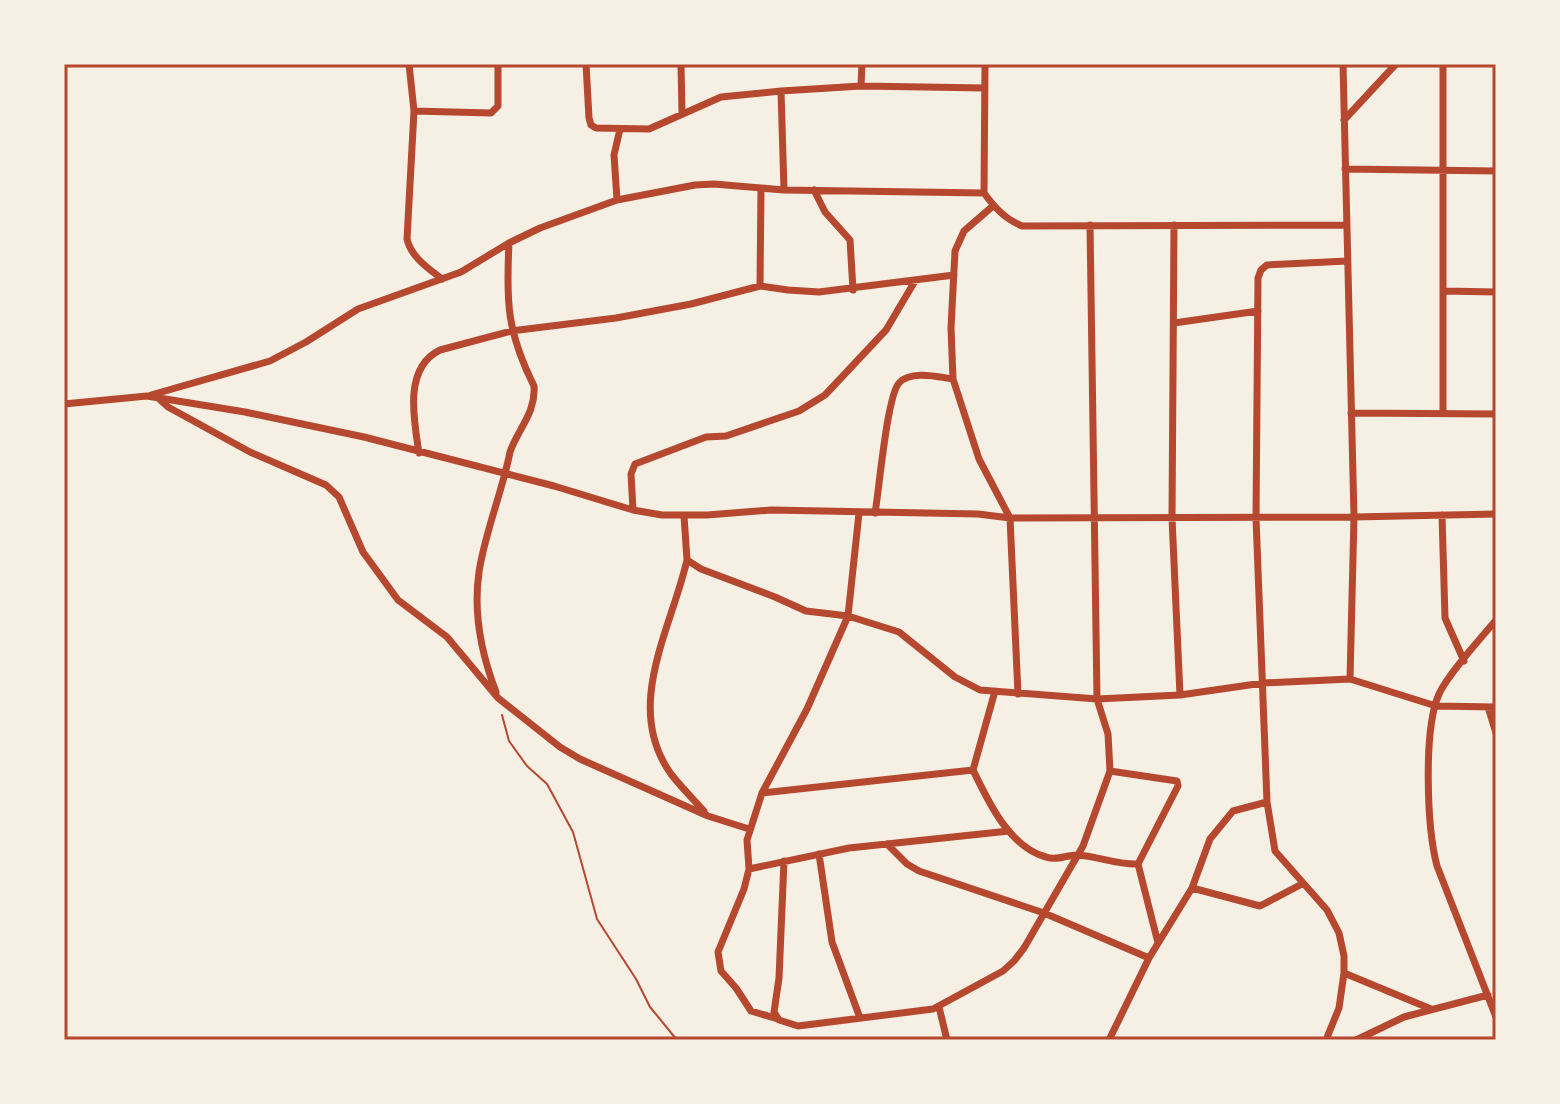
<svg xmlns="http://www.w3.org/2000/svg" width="1560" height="1104" font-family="Poppins,sans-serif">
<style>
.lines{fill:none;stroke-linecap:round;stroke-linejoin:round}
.path{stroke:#b5482f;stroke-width:2}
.minor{stroke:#b5482f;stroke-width:7}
.neatline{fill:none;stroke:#b5482f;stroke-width:3}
</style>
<rect width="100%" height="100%" fill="#f6efe4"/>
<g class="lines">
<path class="path" d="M502,715L509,741L527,766L547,784L573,832L597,919L636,979L650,1007L677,1040"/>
<path class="minor" d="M409,64L414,111L407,239C411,257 428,268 442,279
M586,64L589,118L591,125L596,128L649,129L721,97L781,91L861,86L985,88
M681,64L682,114
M985,64L984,193C995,208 1005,219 1022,226L1346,225
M1343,64L1354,517L1350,679
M1443,64V413
M861,86L862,64
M781,91L784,190
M414,111L491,113L498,106V64
M1344,120L1396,64
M1345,169L1496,171
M814,190L825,212L850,240L853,290
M617,200L614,155L620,129
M993,206L964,231L955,251L951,328L953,379L979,459L1010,518L1018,694
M1174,225L1172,518L1180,695
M760,286L761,188
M1443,291L1496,292
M1174,323L1258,311
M151,395L270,361L306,342L358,309L461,272L509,243L540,228L617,200L695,185L714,184L784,190L984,193
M158,398L168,407L250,452L326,485L339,497L363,552L398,600L447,637L498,698L560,747L580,759L708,816L749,829
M64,404L147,396L245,412L364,437L554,486L633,510L662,515H707L771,510L978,514L1010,518L1354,517L1496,514
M1351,413L1496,414
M419,453C414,420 403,368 440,350L511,331L616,318L691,304L760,286L788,290L819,292L954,275
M633,510L631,474L635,464L706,437L726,436L799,411L825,395L886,330L915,281
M875,513C879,491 887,396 899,383C911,370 938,377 953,379
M1442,515L1445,618L1464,661
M684,516L687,560L701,569L775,597L806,611L848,616L899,632L955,677L980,690L1097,699L1180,695L1263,683L1350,679L1436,706L1496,707
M687,560C671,630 623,707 671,774C681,787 693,799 704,811
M1496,620C1481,638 1448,674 1439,694C1423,730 1427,828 1437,866L1496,1017
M995,691L973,770C988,801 1009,847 1046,857C1057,861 1066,855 1077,855C1097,856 1117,865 1138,864
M496,692C481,653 473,613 479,572C485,532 502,493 510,452C518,429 536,413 534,386C507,332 506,302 509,243
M1488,707L1496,733
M1110,771L1177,781L1178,786L1138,864L1158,943
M762,793L973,770
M887,844L907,864L919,871L1044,913L1149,958
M819,854L832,942L860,1018
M784,861L779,978L774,1012L779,1020L798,1026L933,1009L1003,971L1014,961L1024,948L1083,846L1110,771L1108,734L1097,699L1090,225
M749,869L849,848L1009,831
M1192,888L1260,906L1302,884
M1344,973L1431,1009
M939,1007L947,1040
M778,1019L751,1011L736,988L721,971L718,952L744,889L749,869L747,840L762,793L807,709L848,616L859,513
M1109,1040L1149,958L1192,888L1210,839L1233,811L1267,802
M1326,1040L1339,1008L1344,973V956L1339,933L1327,910L1275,851L1267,802L1256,518L1258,278L1261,270L1267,265L1347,261
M1356,1040L1404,1017L1488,995"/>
</g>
<rect width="1560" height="1104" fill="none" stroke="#f6efe4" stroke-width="132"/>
<rect x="66" y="66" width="1428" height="972" class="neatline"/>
</svg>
